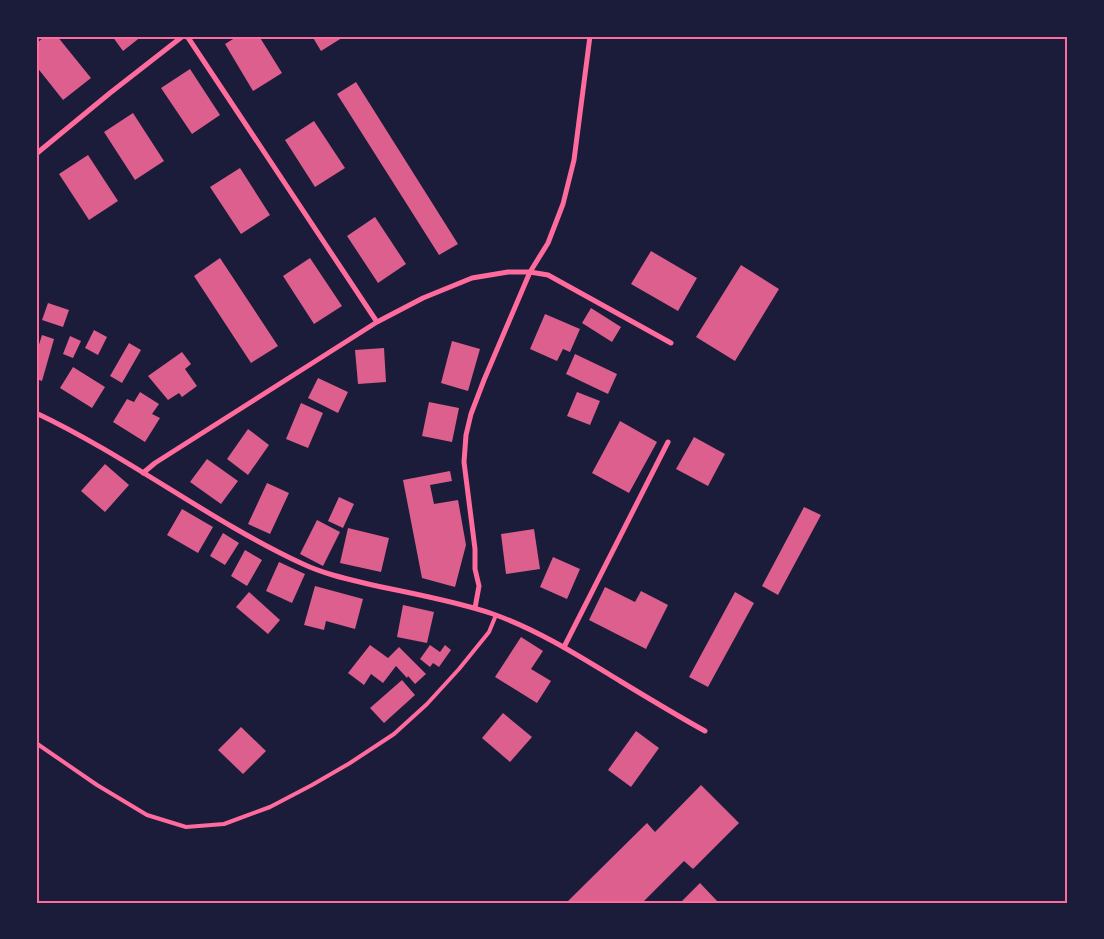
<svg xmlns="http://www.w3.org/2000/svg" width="1104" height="939" font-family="Manrope,sans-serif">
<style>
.building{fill:#dd5f8e}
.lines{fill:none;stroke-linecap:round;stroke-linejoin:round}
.service{stroke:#ff6b9d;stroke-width:4}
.minor{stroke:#ff6b9d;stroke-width:5}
.neatline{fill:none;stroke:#ff6b9d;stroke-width:2}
</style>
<rect width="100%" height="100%" fill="#1b1b3a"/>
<path class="building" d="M45,36H57L91,78L63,100L36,66V44Z
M112,36H142L123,51Z
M238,36H259L282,73L253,91L225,44Z
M312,36H345L321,51Z
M190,69L220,115L192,134L161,88Z
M356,82L458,244L439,255L337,94Z
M133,113L164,161L135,180L104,132Z
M314,121L345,168L315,187L285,140Z
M88,155L118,201L89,220L59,174Z
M240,168L270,215L241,234L210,187Z
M375,217L406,264L378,283L347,236Z
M651,251L697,278L678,311L631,284Z
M220,258L278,346L251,363L194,276Z
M310,258L342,306L314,324L283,276Z
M741,265L779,289L735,361L696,337Z
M48,303L69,310L63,327L42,320Z
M591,308L621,327L612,342L582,323Z
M545,314L580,329L570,352L563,349L557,361L530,349Z
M94,330L107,337L98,355L85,348Z
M42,335L54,339L42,381L36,379V354Z
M70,336L81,341L73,358L63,354Z
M452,341L480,349L468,391L441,383Z
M129,343L141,350L122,383L110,376Z
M384,348L386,382L358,384L355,350Z
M182,352L191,364L185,369L197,386L182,397L179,393L168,400L148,376Z
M575,354L617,374L608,394L566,374Z
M73,367L105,387L92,408L60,388Z
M318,378L348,392L338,413L308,398Z
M140,392L159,404L152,414L160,418L145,442L113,422L127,399L134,402Z
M577,392L600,401L590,425L567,416Z
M429,402L459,408L452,442L422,436Z
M301,403L323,413L308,448L286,439Z
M620,421L657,442L629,493L592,473Z
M248,429L269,445L248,475L227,459Z
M694,437L725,454L708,486L676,469Z
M207,459L238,481L221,504L190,482Z
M105,464L129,485L105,512L81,491Z
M450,471L452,481L430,485L434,504L458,500L466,545L455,587L422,578L403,480Z
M267,483L289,493L270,534L248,524Z
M339,497L354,504L343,528L328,521Z
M804,507L821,515L778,595L762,586Z
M182,509L213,527L198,553L167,535Z
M317,520L340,532L323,566L300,554Z
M348,528L389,538L381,572L340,563Z
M534,529L540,569L506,574L501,534Z
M223,533L239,543L225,565L210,556Z
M245,550L262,560L247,586L231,576Z
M553,557L580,569L567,599L540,587Z
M279,562L305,574L292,603L266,591Z
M315,586L363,599L355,629L326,621L324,630L304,625Z
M605,587L635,602L641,591L668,605L646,649L589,620Z
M249,592L280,620L268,634L236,607Z
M735,592L754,603L708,687L689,677Z
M403,605L434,612L427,643L397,637Z
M521,637L543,651L531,669L551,681L537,703L495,677Z
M370,645L388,658L399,647L426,674L415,684L408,676L407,678L396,666L383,683L371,674L364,685L348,673Z
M430,645L440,652L445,645L451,650L439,667L433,663L430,667L420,659Z
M402,680L415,695L384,723L370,708Z
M503,713L532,737L510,762L482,738Z
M241,727L266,751L243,774L218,750Z
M636,731L659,748L631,787L608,770Z
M701,785L739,823L693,869L684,861L642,903H566L647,823L655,832Z
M700,883L719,903H680Z"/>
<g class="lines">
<path class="service" d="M36,743L97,785L147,815L186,827L224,824L270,807L312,785L350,763L394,734L427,704L459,669L489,632L496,615"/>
<path class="minor" d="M187,36L377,322
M36,154L110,93L183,36
M36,413C129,457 210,521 303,564C322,573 343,578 364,583C407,593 452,600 493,614C538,630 579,656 620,681C648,698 676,715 705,731
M143,473L155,463L377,322L423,298L472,278L508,272H530L548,275L671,343
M475,608L479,586L475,569V549L464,462L466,435L471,414L484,380L530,272L548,243L563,204L574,160L590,36
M564,647L668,442"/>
</g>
<rect width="1104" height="939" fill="none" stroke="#1b1b3a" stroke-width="75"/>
<rect x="38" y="38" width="1028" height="864" class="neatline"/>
</svg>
